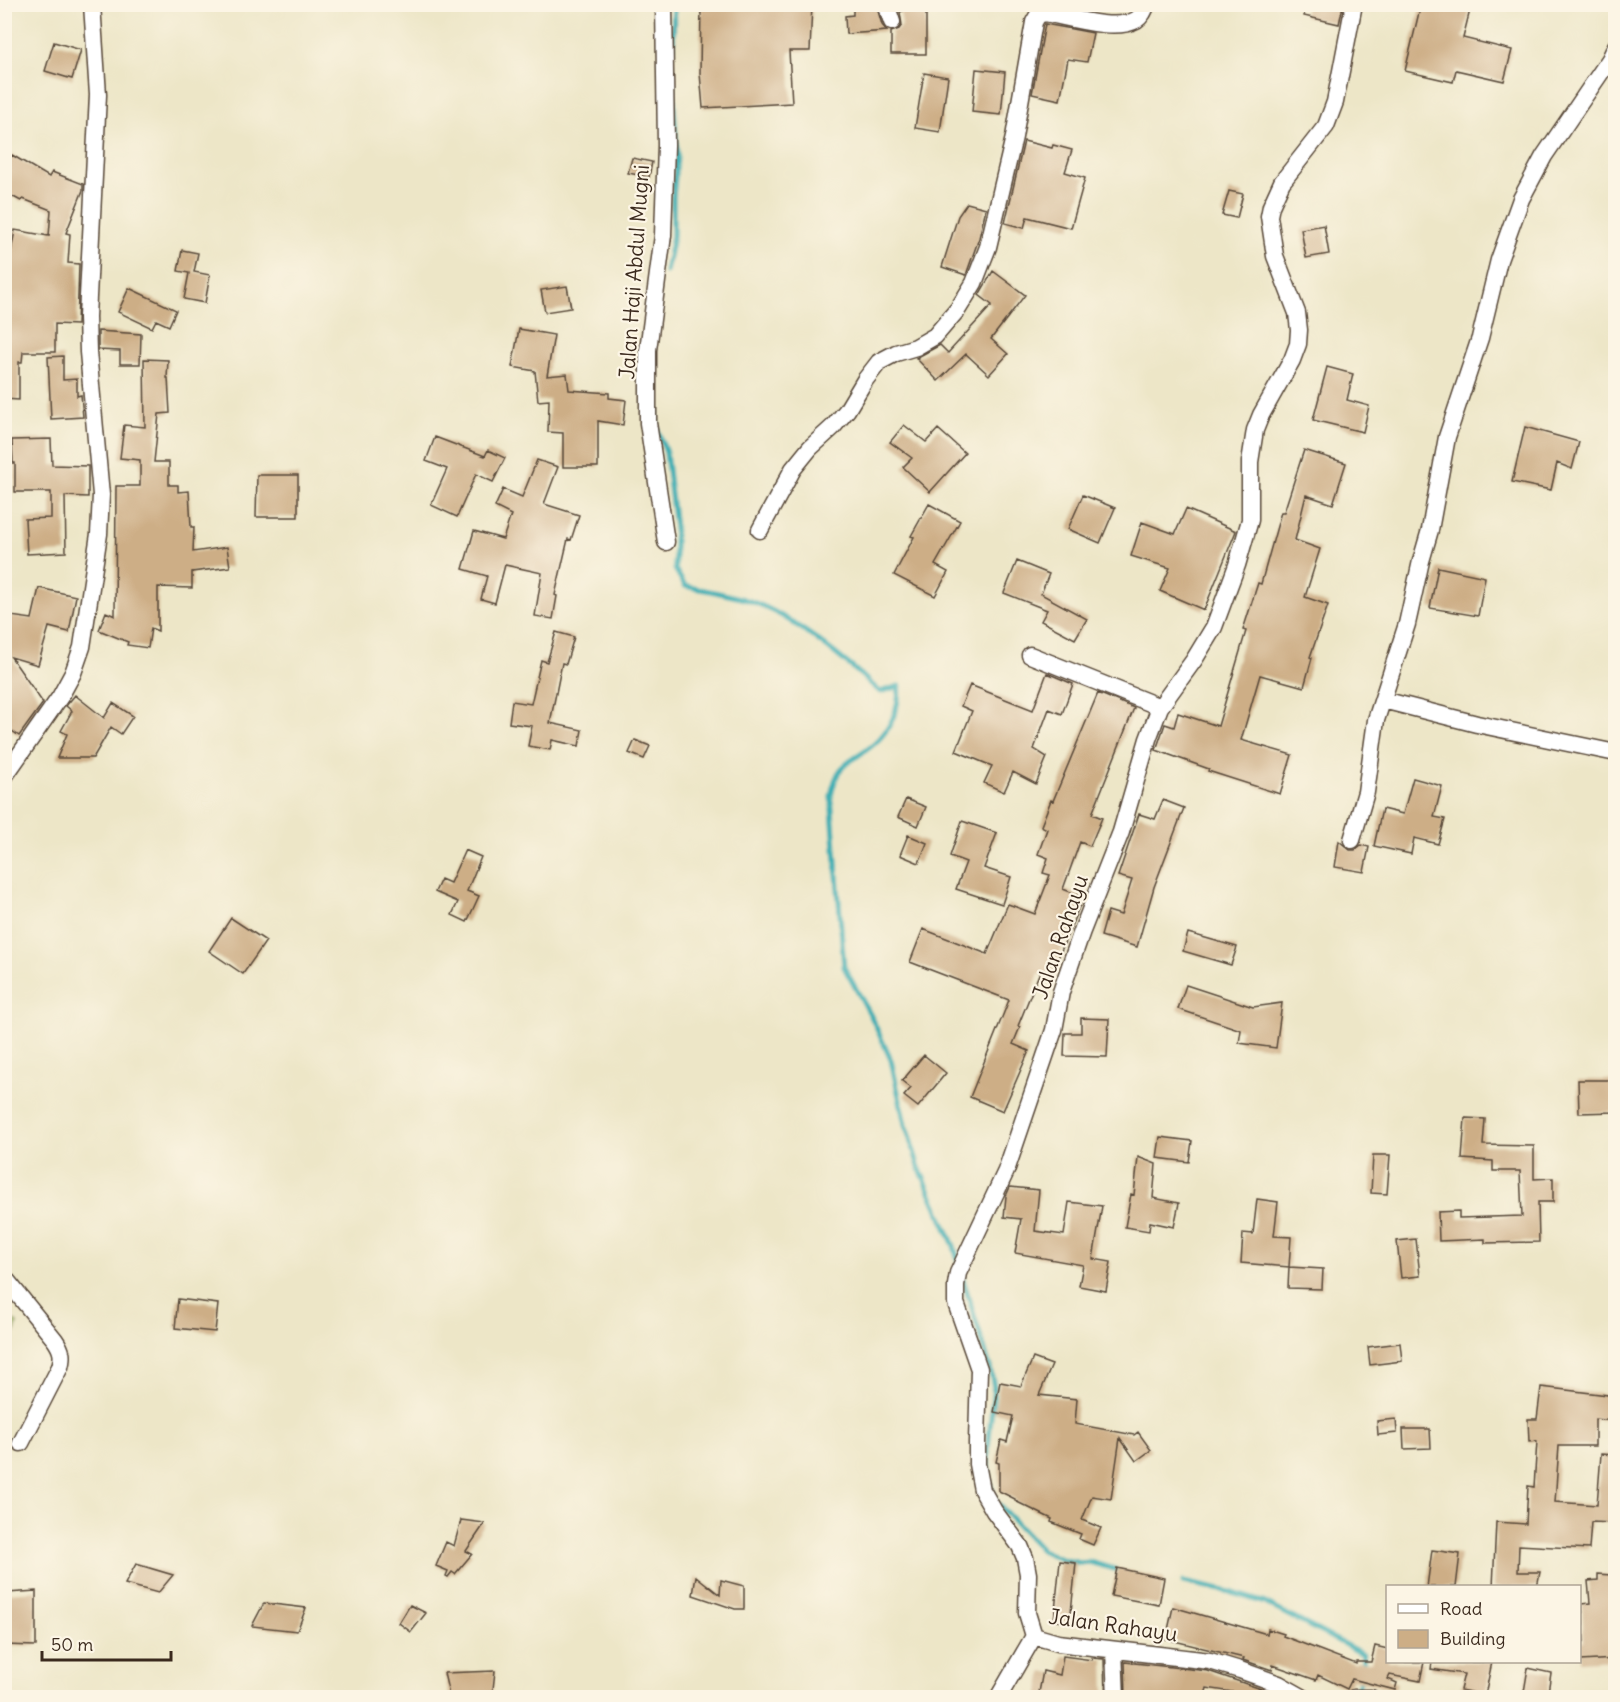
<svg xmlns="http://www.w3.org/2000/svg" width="1620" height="1702" font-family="Delius,sans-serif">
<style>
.green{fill:#acce76;stroke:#747c4a;stroke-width:1.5}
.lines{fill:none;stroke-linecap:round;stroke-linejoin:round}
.stream{stroke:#3badb3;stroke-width:5}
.building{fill:#cdae86}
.minor-casing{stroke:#564637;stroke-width:19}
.minor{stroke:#fff;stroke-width:16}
.labels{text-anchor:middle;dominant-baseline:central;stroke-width:4.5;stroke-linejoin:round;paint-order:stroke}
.street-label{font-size:21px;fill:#3b2a1e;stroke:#fcf5e5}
</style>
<rect width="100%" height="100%" fill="#fcf5e5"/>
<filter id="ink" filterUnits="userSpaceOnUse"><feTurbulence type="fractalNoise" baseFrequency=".0167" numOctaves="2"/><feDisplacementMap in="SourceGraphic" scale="12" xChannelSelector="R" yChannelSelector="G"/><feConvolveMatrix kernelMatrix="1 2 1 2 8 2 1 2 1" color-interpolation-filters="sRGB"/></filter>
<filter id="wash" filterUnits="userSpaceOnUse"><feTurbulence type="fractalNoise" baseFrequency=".008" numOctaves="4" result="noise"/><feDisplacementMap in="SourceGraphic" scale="24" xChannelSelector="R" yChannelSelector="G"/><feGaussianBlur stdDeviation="1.35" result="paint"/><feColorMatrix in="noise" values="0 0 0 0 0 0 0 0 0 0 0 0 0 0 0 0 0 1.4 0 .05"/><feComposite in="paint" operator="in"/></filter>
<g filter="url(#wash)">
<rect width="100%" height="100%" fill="#ede6c7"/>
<path class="green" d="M5,1315L17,1323L5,1372Z"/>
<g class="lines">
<path class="stream" d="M673,48L674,4
M666,272L673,236V197L677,157L673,84
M656,409L657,428L666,453L675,527V569L685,586C708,591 731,594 753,602C792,616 849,663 880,692L899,686C899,708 891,729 874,744C850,765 838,759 831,796L844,967L871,1016L891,1060L904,1120L919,1167L954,1246L958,1261
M963,1279L990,1367L994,1387L988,1448V1467L990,1484L996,1502L1041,1550L1061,1559L1080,1563L1089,1562L1114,1569
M1183,1582L1230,1592L1265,1603L1363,1654V1667
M1356,1696L1361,1676"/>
</g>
<g id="blocks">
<path class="building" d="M701,4H812L810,51H789L792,103L703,108L700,73Z
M853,4H876L882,25L887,31L846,34L845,16L853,15Z
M903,4H926V54H891V32L899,29L902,25L900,12L903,11Z
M1306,4L1343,6L1339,24L1304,16Z
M1421,4L1471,6L1463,38L1512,50L1504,81L1456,70L1453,82L1405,71Z
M1045,24L1093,33L1087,62L1068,59L1060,100L1032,94Z
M54,42L81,50L72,79L45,71Z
M976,69L1005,72L1001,115L972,112Z
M924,73L948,77L940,132L915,128Z
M1024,141L1052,148L1053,145L1072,150L1065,172L1085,178L1071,228L1027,217L1024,228L1005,223Z
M12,155L49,177L52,172L83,184V190L66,233L70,234L68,263L79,264L77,325L55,324V352H23L22,362H19V400L4,399V262L9,263L15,230L49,236L51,210L23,199L21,201L4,192V167Z
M632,158L652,162L649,177L628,173Z
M1229,191L1243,194L1237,218L1222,215Z
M967,203L986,208L979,238L966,275L942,267L958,216Z
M1324,225L1329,254L1306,258L1301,229Z
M182,250L198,253L194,272L210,275L205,303L184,299L189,273L178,271Z
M993,271L1025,295L991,339L1008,354L989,375L966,354L938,381L916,358L940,345L948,353L992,305L979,295Z
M567,286L571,308L545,312L541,290Z
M129,288L176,310L169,326L156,320L152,328L118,312Z
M519,329L554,335L547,376L567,374L569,390L609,393V398L626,400L623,425L598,421V467H563V433L548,432L549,400L538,401L535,371L512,367Z
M98,331L141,334L140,364H120V351L98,350Z
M63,356V380L77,379V396L81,395L83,417L51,419L48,357Z
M144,359L168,360L167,378H168L170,413L159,414L154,462H169V485H178V492L189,491L191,527H194L193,552L227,547L230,567L192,572V588L158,587V631L151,628L148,648L127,645L128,642L99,630L106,612L115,616L116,486H140V460L120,458L124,425L145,427Z
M1327,367L1353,374L1347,400L1369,406L1363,432L1313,420Z
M904,425L926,442L938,429L965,453L930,492L903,467L912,458L890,442Z
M1525,427L1579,442L1572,469L1557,463L1551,490L1512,482Z
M435,437L485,456L488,450L505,458L493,482L476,474L457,517L431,505L447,469L426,461Z
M51,439L52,465L88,466V497L65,496L66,552L27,554L25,519L51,518V492H15V463H13L12,440Z
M1304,450L1346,463L1333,504L1306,495L1295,540L1320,549L1305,597L1328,605L1310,657L1312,658L1304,687L1260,675L1241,740L1292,755L1280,794L1208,771L1209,769L1156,750L1165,724L1174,727L1178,713L1218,726L1246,631L1243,630L1258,583L1261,584L1281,512H1284Z
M537,460L558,467L544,504L579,515L571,540L568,539L555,595L557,596L553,619L535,616L542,573L505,565L495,603L481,599L487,576L463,569L474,531L503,539L511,515L495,507L503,489L522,497Z
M257,475H298V517H256Z
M1083,495L1115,508L1100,543L1068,529Z
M929,504L960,521L935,565L948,572L935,596L894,575L914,537L911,536Z
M1186,509L1236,531L1204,610L1160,591L1170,568L1131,556L1142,522L1175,534Z
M1017,561L1049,574L1041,594L1087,619L1075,639L1041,621L1047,610L1004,593Z
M1438,567L1485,577L1478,616L1430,608Z
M39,588L76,596L69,632L49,627L38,665L11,657L43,703L19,736L4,725V615L32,619Z
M556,632L574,637L566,664L562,663L550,723L582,730L579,746L552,740L550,750L528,746L532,726L509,723L512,701L531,704L541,660L547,662Z
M1047,673L1073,684L1062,714L1049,709L1034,749L1047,757L1036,784L1013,772L1004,792L984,783L992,766L956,751L972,711L961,706L970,685L1033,710Z
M1098,693L1134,708L1092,814L1102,818L1090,846L1080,842L1063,889L1083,897L1050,978L1039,974L1018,1026L1020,1027L1013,1044L1029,1051L1003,1111L970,1097L1009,1000L910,962L923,929L987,954L1008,904L1035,914L1050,875L1043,873L1048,858L1038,854L1047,829L1041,826L1051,800L1053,801Z
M75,695L104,718L113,703L133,716L121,734L111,727L93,758H57L67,734L61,731L72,711L66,706Z
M635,740L650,746L644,759L629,753Z
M1413,778L1442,786L1434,817L1445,819L1438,844L1414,838L1411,854L1374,846L1382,809L1403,814Z
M906,799L926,807L918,826L898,817Z
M1163,800L1184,808L1154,887L1137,947L1101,936L1108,911L1121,915L1132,880L1118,876L1139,814L1155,819Z
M962,821L997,833L984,868L1011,877L1002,904L956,889L966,862L950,856Z
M908,835L927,843L919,863L900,855Z
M1339,841L1350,850H1355L1361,845L1369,847L1364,872L1335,867Z
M465,850L481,857L467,891L479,896L467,922L452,915L458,902L435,892L441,879L450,883Z
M231,918L266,941L243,974L209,951Z
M1188,933L1237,947L1231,965L1183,951Z
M1186,985L1253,1007L1282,1003L1276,1048L1239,1043L1241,1030L1178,1009Z
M1081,1018L1109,1019L1107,1057L1064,1056L1065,1033H1081Z
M924,1055L946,1073L918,1107L904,1096L911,1088L902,1081Z
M1578,1080H1616V1112L1579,1113Z
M1465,1118L1485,1119L1483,1145L1534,1146V1179L1553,1178V1202H1538L1539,1242L1485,1243V1239L1439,1241L1438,1212L1459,1211V1218L1522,1216L1520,1171H1493V1161L1462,1159Z
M1160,1137L1192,1141L1189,1162L1157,1158Z
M1373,1155H1390L1387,1194L1371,1193Z
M1138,1157L1156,1164L1153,1198L1179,1203L1174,1227L1150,1222L1149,1231L1125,1227L1131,1194L1134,1195Z
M1010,1187L1039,1190L1035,1231L1064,1235L1069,1202L1102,1206L1093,1259L1111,1262L1106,1291L1079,1286L1083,1265L1015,1253L1021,1219L1004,1217L1006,1196Z
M1257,1199L1278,1202L1274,1236L1291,1237L1289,1267L1241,1263L1243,1233L1253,1234Z
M1416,1239L1420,1276L1401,1278L1397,1241Z
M1289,1267L1323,1269L1322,1289L1288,1288Z
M178,1299L218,1304L215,1332L175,1328Z
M1400,1343L1402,1361L1370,1365L1368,1347Z
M1033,1358L1052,1365L1039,1395L1077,1399L1075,1424L1134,1435L1138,1432L1151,1450L1136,1461L1120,1438L1111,1499L1092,1496L1082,1520L1101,1528L1093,1545L1079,1539L1081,1534L1051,1522L1052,1519L1015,1501V1499L999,1491V1463L996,1462L1001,1440L1007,1442L1013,1416L994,1412L1000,1382L1021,1386Z
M1541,1387L1616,1396L1613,1421L1595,1419V1446H1559L1555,1502L1597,1505L1601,1454L1616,1455V1523L1591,1522L1589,1549L1519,1545L1518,1572H1540L1537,1587H1493L1496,1522L1526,1524L1528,1486L1534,1487L1537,1441L1529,1442L1528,1419H1537Z
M1396,1419L1397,1433L1378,1435L1377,1421Z
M1403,1429H1430L1431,1448L1404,1449Z
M461,1520L485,1523L466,1551L472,1554L455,1574L452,1572L448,1577L446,1576L448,1571L436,1566L446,1542L454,1546Z
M1432,1550L1460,1554L1456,1587H1427Z
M1060,1561L1076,1563L1070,1622L1054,1621Z
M136,1564L173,1575L158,1593L125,1584Z
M1117,1568L1164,1578L1159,1605L1111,1596Z
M1598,1574L1611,1575L1616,1659L1580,1661V1642H1584L1582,1604L1590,1603L1588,1581L1598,1580Z
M696,1576L720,1595L721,1580L744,1586V1609H735L693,1595Z
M36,1591V1646L4,1645V1602L7,1593Z
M264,1603L306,1608L297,1631L252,1626Z
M410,1605L426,1613L411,1632L399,1623Z
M1173,1607L1267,1634L1268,1629L1284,1634L1283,1636L1356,1664V1662H1371L1375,1646L1388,1649V1662H1424L1420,1681L1390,1675L1388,1679L1397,1683L1395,1690L1352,1679L1347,1689L1318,1675L1316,1680L1273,1665L1272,1670L1243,1660L1244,1658L1166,1639Z
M1063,1656L1092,1660V1658L1104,1659L1105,1698H1038L1043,1671L1060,1675Z
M1125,1662L1208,1671L1267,1691L1266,1698H1231L1233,1692L1207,1688L1204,1698H1126Z
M1432,1662H1492L1485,1695L1460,1690L1464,1674L1431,1669Z
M1528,1668L1551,1673L1547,1698H1523Z
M495,1671L492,1698H455L449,1695L444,1673Z"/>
</g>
</g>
<g filter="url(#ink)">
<use href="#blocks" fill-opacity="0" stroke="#564637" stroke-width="1.5"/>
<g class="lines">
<g class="minor-casing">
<path id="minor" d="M664,4L666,145L663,235L648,350V423L666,542
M886,4L892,22
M760,530L793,469L810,448L833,427L847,410L865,380L879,362L896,353L916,347L935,336L958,309L974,283L988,247L1014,137L1034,22L1038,15L1045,13C1068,17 1115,32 1136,20C1142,16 1144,11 1147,4
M1030,655L1160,707
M1383,700L1477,724L1616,753
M4,777L60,697L73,673L82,647L99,534L101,495L88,352L87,317L98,95L92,4
M1352,840L1366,792L1376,720L1407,624L1421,561L1430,530L1447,437L1480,338L1499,260L1521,199L1544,156L1610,59L1616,46
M4,1277L55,1340C62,1350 63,1356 60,1367L21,1443
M1114,1650L1116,1698
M998,1698L1034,1636
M1304,1698L1279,1684L1240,1670L1210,1661L1058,1643L1034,1636L1027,1613L1028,1574L1025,1558L1020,1546L994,1511L982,1490L977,1464V1442L979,1369L956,1303V1285L958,1273L1006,1171L1054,1030L1061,992L1082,931L1121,832L1148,739L1160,707L1194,660L1214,627L1237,565L1250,520V462L1255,430L1261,415L1292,360L1298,344L1299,330L1297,313L1275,256L1269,216L1271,206L1282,182L1326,126L1335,102L1354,4
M1354,1698H1371"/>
</g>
<use href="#minor" class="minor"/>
</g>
</g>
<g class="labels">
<g class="street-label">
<text transform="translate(634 272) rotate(-86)">Jalan Haji Abdul Mugni</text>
<text transform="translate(1060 937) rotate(-71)">Jalan Rahayu</text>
<text transform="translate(1113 1625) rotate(8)">Jalan Rahayu</text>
</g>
</g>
<rect width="1620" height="1702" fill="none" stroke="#fcf5e5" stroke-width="24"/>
<rect x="1386" y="1585" width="195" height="78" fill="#fcf5e5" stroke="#afa495" stroke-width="1.5"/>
<rect x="1398" y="1604" width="30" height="9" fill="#ffffff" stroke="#afa495" stroke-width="1.5"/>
<text x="1440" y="1615" font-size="18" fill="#3b2a1e">Road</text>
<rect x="1398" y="1630" width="30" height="18" fill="#cdae86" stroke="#afa495" stroke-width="1.5"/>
<text x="1440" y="1645" font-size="18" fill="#3b2a1e">Building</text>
<path d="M42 1651v9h129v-9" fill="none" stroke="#3b2a1e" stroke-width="3"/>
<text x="51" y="1651" font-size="18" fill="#3b2a1e" stroke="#fcf5e5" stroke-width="4.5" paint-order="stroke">50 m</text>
</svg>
